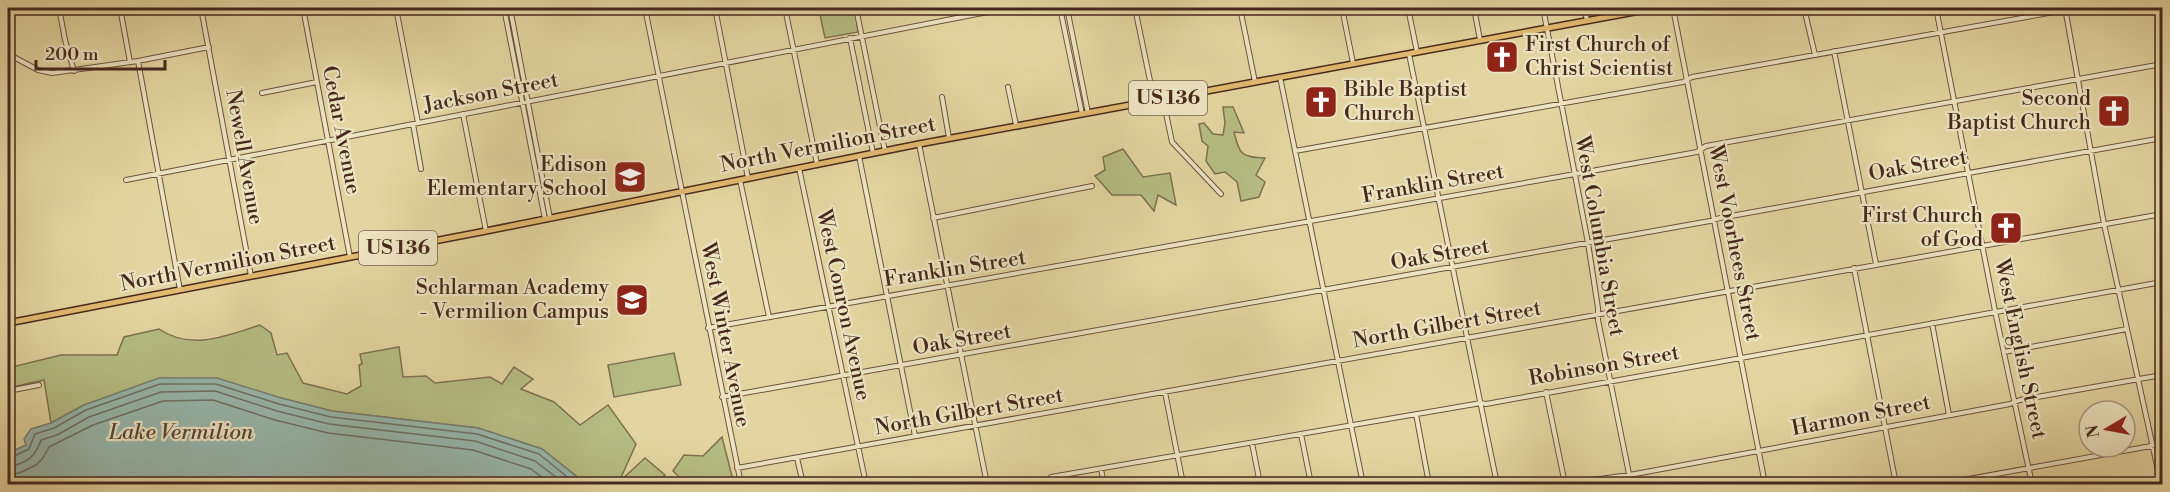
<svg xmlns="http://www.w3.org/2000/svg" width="2170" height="492" font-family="'Libre Bodoni',serif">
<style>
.green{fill:#b5bd83;stroke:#7e7250;stroke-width:1.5}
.water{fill:#97b7ad;stroke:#777e73;stroke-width:1.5}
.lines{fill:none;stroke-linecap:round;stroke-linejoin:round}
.shore{stroke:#6e7065;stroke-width:1.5}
.minor-casing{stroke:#6d533e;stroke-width:6}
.primary-casing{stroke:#46281d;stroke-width:8}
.minor{stroke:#ede4c2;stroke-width:4}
.primary{stroke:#e2ba70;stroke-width:5}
.labels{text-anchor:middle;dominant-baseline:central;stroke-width:4.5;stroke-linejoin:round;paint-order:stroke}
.shield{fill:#ede4c2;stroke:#78604e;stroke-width:1.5}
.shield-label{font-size:20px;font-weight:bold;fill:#46281d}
.poi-label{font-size:21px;fill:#46281d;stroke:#ede4c2;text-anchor:end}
.street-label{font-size:21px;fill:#46281d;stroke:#ede4c2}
.water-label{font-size:22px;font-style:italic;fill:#56453a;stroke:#ede4c2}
</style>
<rect width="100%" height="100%" fill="#e3d5a1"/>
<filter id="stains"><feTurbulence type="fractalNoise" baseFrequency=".00333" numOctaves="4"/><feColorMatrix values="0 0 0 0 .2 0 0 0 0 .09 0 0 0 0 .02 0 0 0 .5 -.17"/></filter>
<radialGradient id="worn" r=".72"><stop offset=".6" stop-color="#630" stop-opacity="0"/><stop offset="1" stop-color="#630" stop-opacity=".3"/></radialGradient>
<path class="green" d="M812,8H855L858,32L825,38L819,10Z
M1223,107H1233L1244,133L1234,132C1240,155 1241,157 1265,158L1256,175L1265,182L1259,197L1241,201L1237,182L1225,172L1215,174L1206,161L1208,146L1202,141L1199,124L1204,123L1213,134L1223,135L1225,123Z
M1123,149L1143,177L1170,173L1176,205L1158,195L1154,211L1141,195H1112L1095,176L1105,170L1103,157Z
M260,325L271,333L277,355L287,353L303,383L347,394L361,386L359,365L362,364L360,354L399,347L403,377L426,376L435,383L490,377L502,384L514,367L533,379L521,389L554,402L580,425L608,405L636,444L619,482L645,458L665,475L656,484H581L576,476L542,449L478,428L332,411L281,398L84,405L51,423L44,380L8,388V368L61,355H117L124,337L159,329C191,351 226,336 260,325Z
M674,353L681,385L614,397L608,365Z
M722,437L734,484H686L673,471L684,455L703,456Z"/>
<path class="water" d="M159,378H217L281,398L332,411L478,428L542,449L576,476L581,484H8V453L26,445L24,439L31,429L51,423L84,405Z"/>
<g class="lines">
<path class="shore" d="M8,459L29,449L35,434L54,428L86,410L160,384H216L279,404L331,417L477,434L539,454L571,480L574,484
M8,466C25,465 36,456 41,440L57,435L89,417L161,392L215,391L277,411L329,424L475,441L535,461L565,484
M8,475L19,473L36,465L43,458L49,447L93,425L163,401L213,400L275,420L328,433L473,450L531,469L551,484"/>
<g class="minor-casing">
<path id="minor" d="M59,8L65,40L74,71
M120,8L130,62
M201,8L251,276
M303,8L350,257
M396,8L418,123
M504,8L545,219
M510,8L550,218
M645,8L741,484
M715,8L748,178
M785,8L817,164
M856,8L885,151
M1060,8L1082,114
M1067,8L1088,113
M1135,8L1154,100
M1240,8L1255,82
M1342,8L1353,63
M1408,8L1417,52
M1474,8L1480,40
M1543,8L1588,243L1598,308V320L1631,484
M1584,8L1587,20
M1673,8L1765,484
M1804,8L1815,55
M1936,8L1995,311L2032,484
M2065,8L2104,224L2161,484
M396,10L409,8
M850,38L873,153
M1834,51L1876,264
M8,54L38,70L52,73L138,61L209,47
M1409,54L1497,484
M138,61L180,290
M1280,77L1363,484
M1008,87L1016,125
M262,93L317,82
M942,97L949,138
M1163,99L1172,142L1221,194
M463,114L486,231
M413,124L421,169
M919,144L987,484
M1295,151L1683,82L1692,77L2077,8
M859,156L915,436
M799,168L866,484
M126,180L1008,8
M740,180L769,317
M933,218L1092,186
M1854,268L1896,484
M1932,323L1949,415
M708,328L1575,174L1697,152L1706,146L2162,64
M2004,352L2127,329
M8,391L39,385
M1165,392L1183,484
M1546,392L1565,484
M722,397L1710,221L1720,218L2162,138
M1416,414L1429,484
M1301,434L1311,484
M1252,443L1260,484
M797,458L803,484
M737,468L2162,214
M1101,469L1104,484
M1052,484L1051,477L1481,403L1486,404L2162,282
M1565,484L1635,474L2010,404L2020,400L2162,375
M1941,484L2162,444"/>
</g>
<g class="primary-casing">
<path id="primary" d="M8,323L486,231L919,144L1656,8"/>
</g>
<use href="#minor" class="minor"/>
<use href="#primary" class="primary"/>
</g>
<defs>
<g id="church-square" transform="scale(1.725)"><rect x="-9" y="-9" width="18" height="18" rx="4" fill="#8f2418" stroke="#ede4c2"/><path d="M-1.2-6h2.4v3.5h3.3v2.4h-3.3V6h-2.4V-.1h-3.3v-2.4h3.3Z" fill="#fff"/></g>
<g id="school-square" transform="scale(1.725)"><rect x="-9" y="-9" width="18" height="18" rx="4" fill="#8f2418" stroke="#ede4c2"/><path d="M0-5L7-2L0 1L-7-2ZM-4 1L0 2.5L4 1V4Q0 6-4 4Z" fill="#fff"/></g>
</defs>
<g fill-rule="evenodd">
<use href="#church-square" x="1502" y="57"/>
<use href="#church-square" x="1321" y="102"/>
<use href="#church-square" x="2114" y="111"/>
<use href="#school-square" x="630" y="177"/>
<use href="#church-square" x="2006" y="228"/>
<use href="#school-square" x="632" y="300"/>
</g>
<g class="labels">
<g class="shield">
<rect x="1129" y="81" width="78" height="34" rx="4.5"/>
<rect x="359" y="231" width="78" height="34" rx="4.5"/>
</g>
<g class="shield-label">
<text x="1168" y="98">US 136</text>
<text x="398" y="248">US 136</text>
</g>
<g class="poi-label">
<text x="1525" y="45" text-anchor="start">First Church of<tspan x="1525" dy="24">Christ Scientist</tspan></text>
<text x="1344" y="90" text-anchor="start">Bible Baptist<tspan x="1344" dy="24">Church</tspan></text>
<text x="2091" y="99">Second<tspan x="2091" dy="24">Baptist Church</tspan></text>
<text x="607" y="165">Edison<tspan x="607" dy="24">Elementary School</tspan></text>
<text x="1983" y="216">First Church<tspan x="1983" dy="24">of God</tspan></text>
<text x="609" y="288">Schlarman Academy<tspan x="609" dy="24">- Vermilion Campus</tspan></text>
</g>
<g class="street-label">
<text transform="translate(491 93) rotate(-11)">Jackson Street</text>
<text transform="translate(341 130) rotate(79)">Cedar Avenue</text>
<text transform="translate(828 145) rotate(-11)">North Vermilion Street</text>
<text transform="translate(244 157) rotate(80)">Newell Avenue</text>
<text transform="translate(1918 166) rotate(-10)">Oak Street</text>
<text transform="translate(1433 184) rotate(-10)">Franklin Street</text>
<text transform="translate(1599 236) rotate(80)">West Columbia Street</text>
<text transform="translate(1734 243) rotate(79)">West Voorhees Street</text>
<text transform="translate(1440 255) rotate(-10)">Oak Street</text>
<text transform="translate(228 264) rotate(-11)">North Vermilion Street</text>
<text transform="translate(955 269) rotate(-9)">Franklin Street</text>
<text transform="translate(843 305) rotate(78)">West Conron Avenue</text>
<text transform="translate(1447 325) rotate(-10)">North Gilbert Street</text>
<text transform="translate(725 335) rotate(79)">West Winter Avenue</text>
<text transform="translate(962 340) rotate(-10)">Oak Street</text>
<text transform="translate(2020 349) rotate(78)">West English Street</text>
<text transform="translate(1604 366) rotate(-10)">Robinson Street</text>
<text transform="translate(969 412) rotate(-10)">North Gilbert Street</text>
<text transform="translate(1861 416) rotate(-11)">Harmon Street</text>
</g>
<g class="water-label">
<text x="181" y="432">Lake Vermilion</text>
</g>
</g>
<rect width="2170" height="492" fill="none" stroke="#e3d5a1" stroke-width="30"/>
<rect x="9" y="9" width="2152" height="474" fill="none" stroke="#46281d" stroke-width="3"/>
<rect x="15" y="15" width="2140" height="462" fill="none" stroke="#46281d" stroke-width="1.5"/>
<g transform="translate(2107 429) rotate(260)"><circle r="28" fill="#ede4c2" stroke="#aa9980" stroke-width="1.5"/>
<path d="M0-4.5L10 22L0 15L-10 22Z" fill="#8f2418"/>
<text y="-9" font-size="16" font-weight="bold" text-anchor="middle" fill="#46281d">N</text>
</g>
<path d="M36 60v9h129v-9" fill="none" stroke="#46281d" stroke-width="3"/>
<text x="45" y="60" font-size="18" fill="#46281d" stroke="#ede4c2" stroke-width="4.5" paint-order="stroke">200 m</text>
<rect width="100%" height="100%" filter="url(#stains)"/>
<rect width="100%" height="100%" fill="url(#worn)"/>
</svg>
